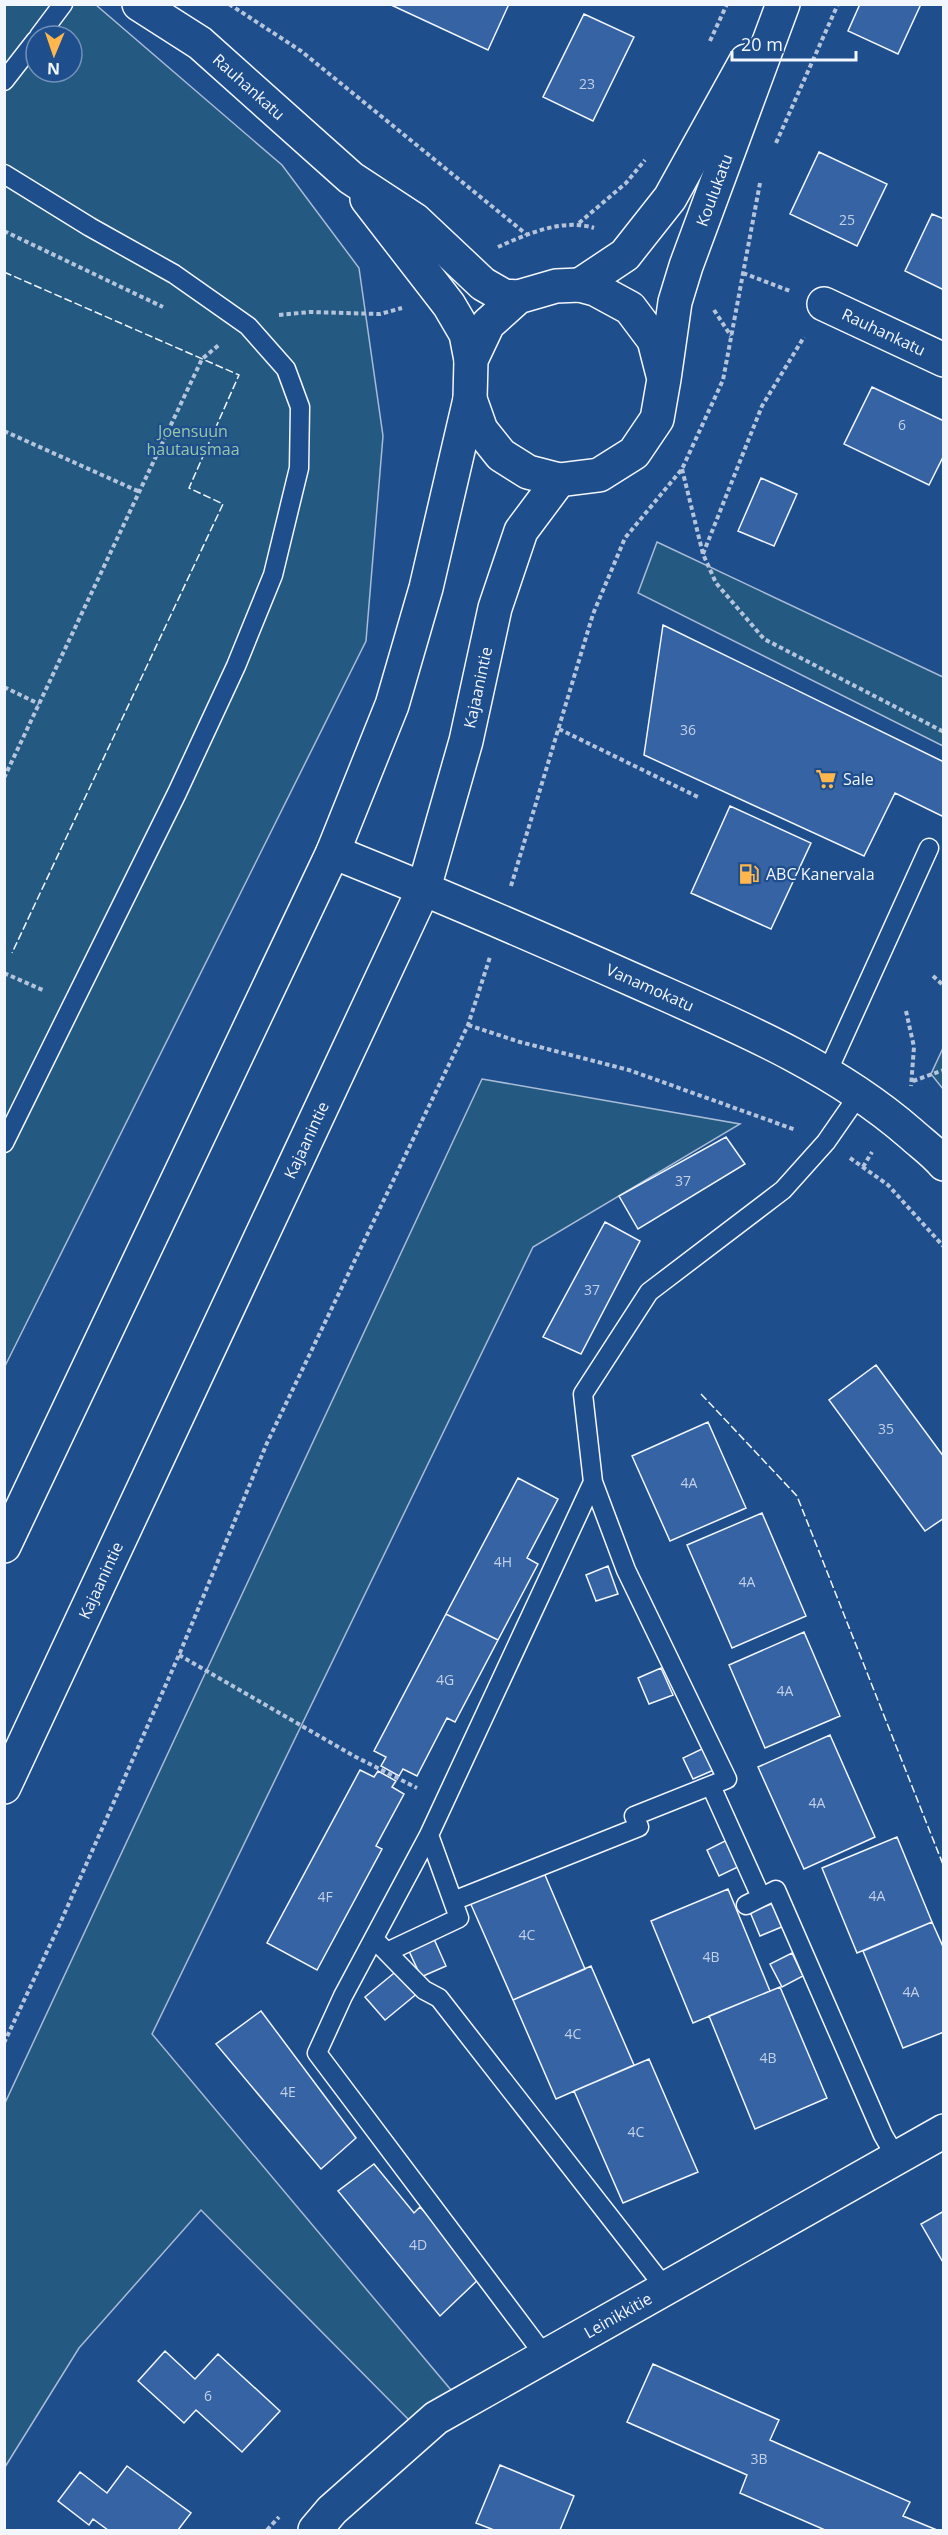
<svg xmlns="http://www.w3.org/2000/svg" width="948" height="2535" font-family="'Open Sans',sans-serif">
<style>
.green{fill:#245a82;stroke:#a8bbd7;stroke-width:1.5;fill-rule:evenodd}
.building{fill:#3563a3;stroke:#f2f6ff;stroke-width:1.5}
.lines{fill:none;stroke-linecap:round;stroke-linejoin:round}
.service-casing{stroke:#f2f6ff;stroke-width:21}
.minor-casing{stroke:#f2f6ff;stroke-width:36}
.tertiary-casing{stroke:#f2f6ff;stroke-width:36}
.primary-casing{stroke:#f2f6ff;stroke-width:36}
.path{stroke:#b3c4dc;stroke-width:4;stroke-dasharray:4.5 3;stroke-linecap:butt}
.service{stroke:#1f4e8c;stroke-width:18}
.minor{stroke:#1f4e8c;stroke-width:33}
.tertiary{stroke:#1f4e8c;stroke-width:33}
.primary{stroke:#1f4e8c;stroke-width:33}
.fence{stroke:#f2f6ff;stroke-width:1.5;stroke-dasharray:8 3;stroke-linecap:butt}
.labels{text-anchor:middle;dominant-baseline:central;stroke-width:4.5;stroke-linejoin:round;paint-order:stroke}
.number-label{font-size:14px;fill:#c3d1e8}
.street-label{font-size:16px;fill:#f2f6ff;stroke:#1f4e8c}
.park-label{font-size:16px;fill:#97c8a6;stroke:#1f4e8c}
.poi-label{font-size:16px;fill:#f2f6ff;stroke:#1f4e8c;text-anchor:start}
</style>
<rect width="100%" height="100%" fill="#1f4e8c"/>
<path class="green" d="M5,5H96L282,165L359,268L383,436L366,641L5,1366ZM36,36H72V72H36Z
M657,542L943,677V746L638,593Z
M943,1048L944,1089H943L931,1074Z
M482,1079L740,1124L533,1247L152,2034L451,2390L411,2422L201,2210L79,2348L5,2467V2103Z"/>
<path class="building" d="M389,4H509L488,50Z
M860,4H921L898,54L848,31Z
M584,14L634,37L593,121L543,97Z
M819,152L887,184L857,246L790,214Z
M932,214L944,219V290L905,271Z
M872,387L944,421V455L929,485L844,444Z
M761,478L797,494L774,546L738,531Z
M663,625L944,762V817L895,793L864,856L644,755Z
M730,806L811,843L771,929L691,893Z
M726,1137L745,1164L638,1229L619,1196Z
M605,1222L640,1241L581,1354L543,1337Z
M876,1365L944,1457V1518L925,1531L829,1400Z
M708,1422L746,1508L670,1541L632,1456Z
M518,1478L558,1499L527,1558L538,1564L498,1640L446,1614Z
M762,1513L806,1616L732,1648L687,1545Z
M608,1566L618,1594L596,1601L586,1575Z
M446,1614L498,1640L455,1722L447,1718L417,1776L403,1769L399,1776L381,1766L386,1757L374,1751Z
M804,1632L840,1716L765,1748L729,1665Z
M661,1668L673,1695L649,1704L638,1678Z
M830,1735L875,1837L804,1869L758,1767Z
M706,1747L716,1769L693,1779L683,1758Z
M360,1770L374,1777L378,1771L396,1781L392,1787L404,1794L376,1846L382,1849L317,1970L267,1943Z
M897,1837L932,1922L857,1953L822,1868Z
M729,1839L742,1865L719,1876L707,1850Z
M542,1868L585,1969L513,2000L469,1900Z
M728,1889L770,1991L693,2023L651,1921Z
M774,1903L784,1926L760,1936L750,1912Z
M932,1922L944,1949V2032L903,2048L863,1951Z
M434,1939L446,1966L421,1977L409,1951Z
M792,1953L803,1976L782,1987L770,1964Z
M591,1966L634,2065L556,2099L513,2000Z
M399,1969L419,1992L385,2020L365,1997Z
M780,1987L827,2098L755,2129L709,2016Z
M261,2011L356,2138L321,2169L216,2044Z
M649,2059L698,2172L623,2203L574,2091Z
M374,2164L414,2213L420,2207L483,2275L440,2316L338,2191Z
M944,2211V2264L921,2224Z
M165,2351L195,2379L218,2354L280,2411L242,2452L196,2410L184,2423L138,2381Z
M653,2364L779,2420L770,2440L910,2502L903,2516L937,2530H825L740,2493L747,2475L627,2422Z
M500,2465L574,2496L560,2530H494L476,2523Z
M127,2466L191,2513L178,2530H108L93,2519L89,2525L58,2501L80,2472L107,2493Z"/>
<g class="lines">
<g class="service-casing">
<path id="service" d="M39,36L63,4
M4,81L36,40
M4,174L90,227L174,274L248,326L286,369L300,407L299,468L273,575L236,666L177,793L4,1143
M827,1073L929,848
M711,1786L761,1897
M453,1901L639,1827L634,1816L727,1779L626,1570L593,1482L583,1394L649,1292L783,1190L826,1142L860,1093
M746,1905L776,1890L883,2135L897,2159
M374,1939L424,1990L439,1998L666,2289
M387,1952L459,1918L429,1835
M545,2356L317,2053L343,1996L429,1835L593,1482"/>
</g>
<g class="minor-casing">
<g id="minor">
<path id="s1" d="M824,304L944,360"/>
<path id="s2" d="M315,2530L332,2510L436,2418L944,2131"/>
</g>
</g>
<g class="tertiary-casing">
<g id="tertiary">
<path id="s3" d="M139,4L200,43L351,178L415,220L483,284L504,296L518,297"/>
<path d="M367,199L449,305L466,334L471,360"/>
<path id="s4" d="M333,852C436,893 537,937 638,982C732,1024 832,1065 910,1133C921,1143 934,1152 944,1164"/>
</g>
</g>
<g class="primary-casing">
<g id="primary">
<path d="M580,285L625,255L670,198L746,61"/>
<path id="s5" d="M664,379L654,340L630,308L595,289L580,285L556,286L518,297L488,324L471,360L470,399L481,430L501,455L528,472L559,480L599,475L634,453L657,419L664,379L675,302L686,266L783,4"/>
<path d="M4,1546L333,852L392,705L426,588L470,399"/>
<path id="s6" d="M4,1787L424,888L466,741L495,608L521,531L559,480"/>
</g>
</g>
<path class="path" d="M229,4L301,51L526,234
M710,41L727,4
M776,143L838,4
M579,223L626,183L645,160
M4,231L163,307
M498,247C527,234 563,218 594,228
M743,273L790,291
M714,310L731,336
M279,315L310,312L380,314L402,308
M4,431L140,492
M682,469L703,554L716,583L764,639L944,732
M703,554L762,406L804,337
M4,687L39,704
M559,729L700,798
M4,778L202,359L220,344
M511,886L593,614L625,538L682,469L723,380L760,183
M4,973L45,991
M933,976L944,986
M906,1011L914,1047L911,1086
M468,1025L520,1042L629,1070L796,1130
M913,1081L944,1070
M850,1158L888,1185L944,1247
M863,1167L872,1152
M179,1655L354,1756L417,1788
M4,2043L58,1928L179,1655L267,1443L468,1025L490,957
M267,2530L279,2517"/>
<use href="#service" class="service"/>
<use href="#minor" class="minor"/>
<use href="#tertiary" class="tertiary"/>
<use href="#primary" class="primary"/>
<path class="fence" d="M4,272L239,375L189,488L223,504L12,953
M701,1394L797,1496L944,1867"/>
</g>
<defs>
<g id="supermarket-bare" transform="scale(1.62)"><path d="M-6-5.5h2.5l.6 2H6L4.5 2H-2.5L-4.4-4H-6ZM-1.5 3.2a1.3 1.3 0 1 0 .1 0ZM3 3.2a1.3 1.3 0 1 0 .1 0Z" fill="#ffb74d" stroke="#1f4e8c" stroke-width="2.5" paint-order="stroke"/></g>
<g id="fuel-bare" transform="scale(1.62)"><path d="M-5.5-6h7V0h2V4h1.3V-2.5L3-4.5l.8-.8L6-3V5H2.5V1h-1V6h-7ZM-4.2-4.7v3.2H.2V-4.7Z" fill="#ffb74d" stroke="#1f4e8c" stroke-width="2.5" paint-order="stroke"/></g>
</defs>
<g fill-rule="evenodd">
<use href="#supermarket-bare" x="826" y="779"/>
<use href="#fuel-bare" x="749" y="874"/>
</g>
<g class="labels">
<g class="number-label">
<text x="587" y="83">23</text>
<text x="847" y="219">25</text>
<text x="902" y="424">6</text>
<text x="688" y="729">36</text>
<text x="683" y="1180">37</text>
<text x="592" y="1289">37</text>
<text x="886" y="1428">35</text>
<text x="689" y="1482">4A</text>
<text x="503" y="1561">4H</text>
<text x="747" y="1581">4A</text>
<text x="445" y="1679">4G</text>
<text x="785" y="1690">4A</text>
<text x="817" y="1802">4A</text>
<text x="877" y="1895">4A</text>
<text x="325" y="1896">4F</text>
<text x="527" y="1934">4C</text>
<text x="711" y="1956">4B</text>
<text x="911" y="1991">4A</text>
<text x="573" y="2033">4C</text>
<text x="768" y="2057">4B</text>
<text x="288" y="2091">4E</text>
<text x="636" y="2131">4C</text>
<text x="418" y="2244">4D</text>
<text x="208" y="2395">6</text>
<text x="759" y="2458">3B</text>
</g>
<g class="street-label">
<text stroke="none"><textPath href="#s3" startOffset="138">Rauhankatu</textPath></text>
<text stroke="none"><textPath href="#s5" startOffset="807">Koulukatu</textPath></text>
<text stroke="none"><textPath href="#s1" startOffset="66">Rauhankatu</textPath></text>
<text stroke="none"><textPath href="#s6" startOffset="1200">Kajaanintie</textPath></text>
<text stroke="none"><textPath href="#s4" startOffset="345">Vanamokatu</textPath></text>
<text stroke="none"><textPath href="#s6" startOffset="714">Kajaanintie</textPath></text>
<text stroke="none"><textPath href="#s6" startOffset="228">Kajaanintie</textPath></text>
<text stroke="none"><textPath href="#s2" startOffset="374">Leinikkitie</textPath></text>
</g>
<g class="park-label">
<text x="193" y="431">Joensuun<tspan x="193" dy="18">hautausmaa</tspan></text>
</g>
<g class="poi-label">
<text x="843" y="779">Sale</text>
<text x="766" y="874">ABC Kanervala</text>
</g>
</g>
<rect width="948" height="2535" fill="none" stroke="#f2f6ff" stroke-width="12"/>
<g transform="translate(54 54) rotate(182)"><circle r="28" fill="#1f4e8c" stroke="#7391ba" stroke-width="1.5"/>
<path d="M0-4.5L10 22L0 15L-10 22Z" fill="#ffb74d"/>
<text y="-9" font-size="16" font-weight="bold" text-anchor="middle" fill="#f2f6ff">N</text>
</g>
<path d="M732 51v9h124v-9" fill="none" stroke="#f2f6ff" stroke-width="3"/>
<text x="741" y="51" font-size="18" fill="#f2f6ff" stroke="#1f4e8c" stroke-width="4.5" paint-order="stroke">20 m</text>
</svg>
